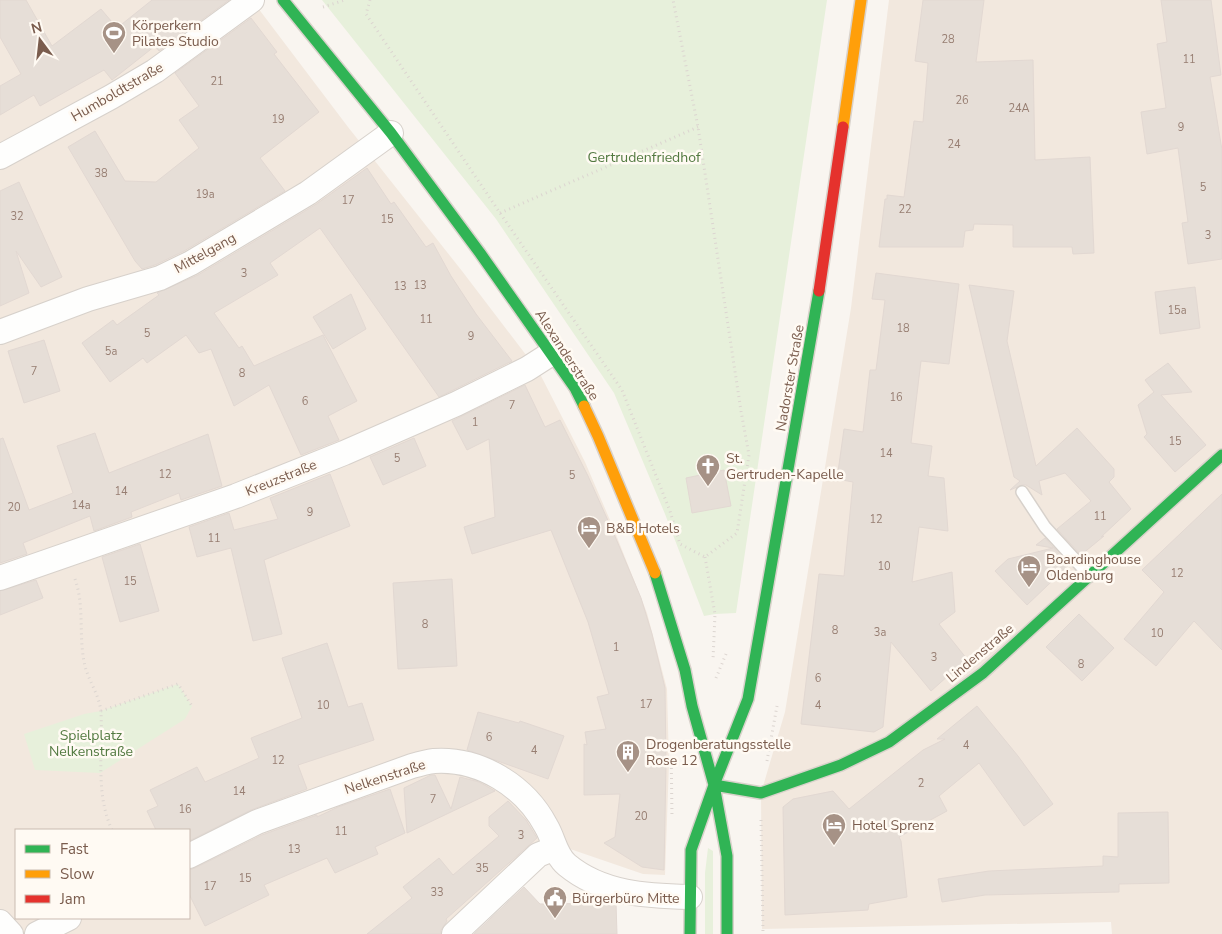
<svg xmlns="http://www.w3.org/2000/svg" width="1222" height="934" font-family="'Nunito Sans',sans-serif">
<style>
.residential{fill:#f2e8de;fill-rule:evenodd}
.green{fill:#e7f0db}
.building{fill:#e6ded7;stroke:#e2d8d2}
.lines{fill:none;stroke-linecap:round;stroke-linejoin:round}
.lane-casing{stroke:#d7d1cb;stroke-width:14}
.street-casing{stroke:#d7d1cb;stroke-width:26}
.fast-casing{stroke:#d9d2cb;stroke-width:14}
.slow-casing{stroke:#d9d2cb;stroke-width:14}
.jam-casing{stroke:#d9d2cb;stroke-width:14}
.path{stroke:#dcd5d0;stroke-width:3;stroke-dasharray:1 4;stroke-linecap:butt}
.lane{stroke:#fefefd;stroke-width:11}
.street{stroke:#fefefd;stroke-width:24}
.fast{stroke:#30b455;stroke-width:11}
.slow{stroke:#ff9f0a;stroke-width:11}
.jam{stroke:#e5322d;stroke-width:11}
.labels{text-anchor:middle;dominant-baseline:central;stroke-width:5;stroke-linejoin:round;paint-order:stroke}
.number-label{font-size:11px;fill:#977e72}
.poi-label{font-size:14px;fill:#7a5c4d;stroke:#fffaf3;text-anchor:start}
.street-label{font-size:14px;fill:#7a5c4d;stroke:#fffaf3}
.park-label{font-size:14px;fill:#537a41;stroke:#fffaf3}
</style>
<rect width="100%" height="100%" fill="#f9f5f0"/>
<path class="residential" d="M0,0H252L348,127L462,271L539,372L585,462L613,527L647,613L667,689L669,763L665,875L643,874L541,839L435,934H0ZM16,830H189V918H16Z
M889,0H1222V934H1112L1111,922L762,929L761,793L785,712L851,308Z"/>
<path class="green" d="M322,0H827L736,613L715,614L704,616L665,514L614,393L496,219Z
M178,684L192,706L185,719L100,773L35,770L24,734L84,714L101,711Z
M708,848L713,851V934H705V873Z"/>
<path class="building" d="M0,0H26L52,46L101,9L117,28L152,0H229L159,51L155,46L112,80L104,70L40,106L34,95L0,115V86L21,74L0,37Z
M923,0H984L976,62L1033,60L1035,160L1090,157L1094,253L1073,254L1072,247H1013V225L974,224L973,230L965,231L963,247H879L885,199H887V195L904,197L914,121L923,122L928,63L915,61Z
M1161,0H1211L1221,75L1210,77L1222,150V259L1188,264L1182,223L1188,222L1178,148L1147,154L1141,112L1166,108L1157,44L1167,42Z
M251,18L277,52L274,54L319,112L260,158L285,191L184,251L155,265L142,269L135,261L68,147L95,131L125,181L156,182L199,148L179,120L199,106L175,73Z
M367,168L391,204L394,202L426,247L433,243L451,276L476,314L512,361L439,397L320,228L270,263L278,275L214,313L239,348L242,346L254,366L323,335L357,401L328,416L339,440L301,455L269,385L234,406L211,349L199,353L186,335L147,363L143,358L110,382L82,343L113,320L117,325L159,295L157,293L198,275L315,205Z
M19,182L62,277L41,287L16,251L29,293L0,306V191Z
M876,273L959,284L949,364L921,361L911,443L932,446L928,476L944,478L948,531L919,527L912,582L952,572L955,612L939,624L967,659L931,691L891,642L883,727L874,732L801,724L819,574L844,576L853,482L837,479L844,429L863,432L870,370H876L885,300L872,299Z
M969,285L1014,291L1007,341L1036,466L1077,428L1114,469V477L1109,482L1131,509L1101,537L1104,536L1081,555L1057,529L1091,501L1065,473L1039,481L1042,495L1026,485H1022L1010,490L1020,481L1014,477Z
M1195,287L1200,328L1160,334L1155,292Z
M351,294L366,329L333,349L313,317Z
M44,340L60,391L24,403L8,351Z
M1168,363L1192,392L1161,395L1206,445L1175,472L1144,437L1147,434L1138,405L1154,392L1145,380Z
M525,385L545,427L560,420L588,476L614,534L641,598L652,634L665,688L666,764L664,870L642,867L604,843L615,837L620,794L584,795V744L587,745L585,732L606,729L597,697L609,694L588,622L551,530L472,554L464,527L495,517L489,439L467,450L452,421Z
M95,433L109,473L208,434L222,486L181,500L179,493L131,512L132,517L94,531L90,516L23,543L27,554L0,563V439L3,438L29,510L73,493L57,446Z
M414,438L426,466L383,485L370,457Z
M724,470L731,506L692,513L686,478Z
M330,474L350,526L264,560L282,634L253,641L231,548L197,557L189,527L229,513L234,530L278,519L270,498Z
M1222,494V650L1194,621L1156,666L1124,639L1164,592L1142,570Z
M1045,538L1069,565L1027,605L995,571L1008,559L1053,548L1036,545Z
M140,544L159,611L120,622L102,557Z
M452,579L457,666L398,669L393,583Z
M36,580L43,598L0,615V591Z
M1079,614L1114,648L1082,681L1046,647Z
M327,643L348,707L362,703L374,740L298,765L307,789L251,810L189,841V830H156L147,811L158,806L150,790L197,767L205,782L259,758L251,738L302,718L282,658Z
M977,706L1018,756L1053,804L1024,826L979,763L939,796L947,811L899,837L901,841L907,897L869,904L868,910L785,915L783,807L793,799L833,791L849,809L923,750L945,739H937Z
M478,712L519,723L520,721L564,736L548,779L467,750Z
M431,775H435L451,809L460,777L479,782L495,791L407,833L404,788Z
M390,789L405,833L375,847L378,854L335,873L327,858L264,885L269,895L205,926L189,894V870L195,868L262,835L317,815V817L338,807Z
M508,801L526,820L537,838L446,919L447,921L441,930V934H367L412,898L403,887L439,858L453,875L499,836L489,826V817Z
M1168,812L1169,883L1119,884V892L985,895L942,902L938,879L989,871L1103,866V856L1118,857V813Z
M524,887L540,904L616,903L617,934H474Z"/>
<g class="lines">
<g class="lane-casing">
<path id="lane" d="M1022,492L1045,527L1090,576"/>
</g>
<g class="street-casing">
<path id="street" d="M0,157L111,97L155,71L252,0
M0,332L88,299L160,278L191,263L308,193L391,133
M0,578L236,496L344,453L456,404L527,369L552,353
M189,856L257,822L412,766C419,764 426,762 434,761C480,758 525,786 546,826C554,839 555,855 567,865C602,894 647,896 690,897
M0,922L11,934
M37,934L69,918
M454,934L538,855L555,848"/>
</g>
<g class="fast-casing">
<path id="fast" d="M283,0L391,133L480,253L575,388L584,406
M655,573L685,670L692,706L714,785L727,856V934
M714,785L761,793L841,765L889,742L983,673L1222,455
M690,934L691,850L714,785L748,699L819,291"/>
</g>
<g class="slow-casing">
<path id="slow" d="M843,127L861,0
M584,406L598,436L655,573"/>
</g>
<g class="jam-casing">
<path id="jam" d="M819,291L843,127"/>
</g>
<path class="path" d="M370,0L366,14L500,213L622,390L670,511L680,544L705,557L737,533L749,455L741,411L698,127L673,0
M323,7L345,0
M500,213L698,127
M705,557L715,614L713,660
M75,579C85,607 78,637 85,666C89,682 100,696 101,713C103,753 95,793 112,830
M716,678L726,654
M101,711L178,684L192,706
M671,743L672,816
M767,761L777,706
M761,820L763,934"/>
<use href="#lane" class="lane"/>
<use href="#street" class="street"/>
<use href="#fast" class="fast"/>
<use href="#slow" class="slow"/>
<use href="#jam" class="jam"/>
</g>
<defs>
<g id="stadium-pin" transform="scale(1.25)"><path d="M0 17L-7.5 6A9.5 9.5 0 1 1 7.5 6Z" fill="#a69286" stroke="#fffaf3"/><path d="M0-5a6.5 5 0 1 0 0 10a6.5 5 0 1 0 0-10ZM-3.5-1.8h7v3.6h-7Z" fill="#fff"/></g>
<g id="church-pin" transform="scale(1.25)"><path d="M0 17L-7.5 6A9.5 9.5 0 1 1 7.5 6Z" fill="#a69286" stroke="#fffaf3"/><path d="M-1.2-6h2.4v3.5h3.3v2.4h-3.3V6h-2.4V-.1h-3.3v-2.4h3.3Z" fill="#fff"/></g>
<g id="hotel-pin" transform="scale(1.25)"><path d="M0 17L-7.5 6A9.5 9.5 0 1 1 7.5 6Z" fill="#a69286" stroke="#fffaf3"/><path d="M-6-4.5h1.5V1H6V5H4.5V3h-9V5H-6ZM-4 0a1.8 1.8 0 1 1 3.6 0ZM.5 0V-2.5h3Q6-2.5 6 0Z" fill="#fff"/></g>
<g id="building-pin" transform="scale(1.25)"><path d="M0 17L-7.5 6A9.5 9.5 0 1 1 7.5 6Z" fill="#a69286" stroke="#fffaf3"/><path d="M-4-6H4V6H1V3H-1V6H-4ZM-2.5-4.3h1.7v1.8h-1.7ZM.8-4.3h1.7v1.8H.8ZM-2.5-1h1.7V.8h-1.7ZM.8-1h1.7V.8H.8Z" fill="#fff"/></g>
<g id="civic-pin" transform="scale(1.25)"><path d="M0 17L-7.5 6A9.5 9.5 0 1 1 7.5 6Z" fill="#a69286" stroke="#fffaf3"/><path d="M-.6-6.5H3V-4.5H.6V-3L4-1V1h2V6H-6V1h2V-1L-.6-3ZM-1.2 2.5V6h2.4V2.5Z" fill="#fff"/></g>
</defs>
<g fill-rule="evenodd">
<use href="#stadium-pin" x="114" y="33"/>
<use href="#church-pin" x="708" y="466"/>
<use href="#hotel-pin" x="589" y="528"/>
<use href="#hotel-pin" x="1029" y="567"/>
<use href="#building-pin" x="628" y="752"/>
<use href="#hotel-pin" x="834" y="825"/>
<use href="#civic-pin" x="555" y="898"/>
</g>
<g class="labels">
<g class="number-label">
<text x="948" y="39">28</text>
<text x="1189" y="59">11</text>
<text x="217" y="81">21</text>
<text x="962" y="100">26</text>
<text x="1019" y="108">24A</text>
<text x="278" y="119">19</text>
<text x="1181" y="127">9</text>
<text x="954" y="144">24</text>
<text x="101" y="173">38</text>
<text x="1203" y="187">5</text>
<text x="205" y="194">19a</text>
<text x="348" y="200">17</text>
<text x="905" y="209">22</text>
<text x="17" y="216">32</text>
<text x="387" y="219">15</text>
<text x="1208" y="235">3</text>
<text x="244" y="273">3</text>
<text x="420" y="285">13</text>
<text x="400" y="286">13</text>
<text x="1177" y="310">15a</text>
<text x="426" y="319">11</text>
<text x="903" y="328">18</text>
<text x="147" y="333">5</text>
<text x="471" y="336">9</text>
<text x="111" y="351">5a</text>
<text x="34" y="371">7</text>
<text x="242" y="373">8</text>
<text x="896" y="397">16</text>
<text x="305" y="401">6</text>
<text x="512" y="405">7</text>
<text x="475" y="422">1</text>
<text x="1175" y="441">15</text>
<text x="886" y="453">14</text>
<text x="397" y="458">5</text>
<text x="165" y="474">12</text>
<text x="572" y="475">5</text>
<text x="121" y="491">14</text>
<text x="81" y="505">14a</text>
<text x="14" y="507">20</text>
<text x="310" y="512">9</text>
<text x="1100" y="516">11</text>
<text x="876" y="519">12</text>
<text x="214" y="538">11</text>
<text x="884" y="566">10</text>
<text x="1177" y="573">12</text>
<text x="130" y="581">15</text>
<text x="425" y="624">8</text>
<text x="835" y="630">8</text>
<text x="880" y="632">3a</text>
<text x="1157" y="633">10</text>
<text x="616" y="647">1</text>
<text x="934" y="657">3</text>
<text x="1081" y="664">8</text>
<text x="818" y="678">6</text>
<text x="646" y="704">17</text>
<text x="323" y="705">10</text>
<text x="818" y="705">4</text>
<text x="489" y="737">6</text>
<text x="966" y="745">4</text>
<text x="534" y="750">4</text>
<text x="278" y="760">12</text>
<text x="921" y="783">2</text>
<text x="239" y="791">14</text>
<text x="433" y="799">7</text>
<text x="185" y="809">16</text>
<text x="641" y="816">20</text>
<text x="341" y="831">11</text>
<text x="521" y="835">3</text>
<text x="294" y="849">13</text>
<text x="482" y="868">35</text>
<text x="245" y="878">15</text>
<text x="210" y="886">17</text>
<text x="437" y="892">33</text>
</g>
<g class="poi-label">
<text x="132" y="25">Körperkern<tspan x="132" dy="16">Pilates Studio</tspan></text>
<text x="726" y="458">St.<tspan x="726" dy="16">Gertruden-Kapelle</tspan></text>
<text x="606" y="528">B&amp;B Hotels</text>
<text x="1046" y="559">Boardinghouse<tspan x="1046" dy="16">Oldenburg</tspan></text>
<text x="646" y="744">Drogenberatungsstelle<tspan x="646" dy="16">Rose 12</tspan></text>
<text x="852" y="825">Hotel Sprenz</text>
<text x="572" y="898">Bürgerbüro Mitte</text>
</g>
<g class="street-label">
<text transform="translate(117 92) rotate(-30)">Humboldtstraße</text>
<text transform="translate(205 253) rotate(-29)">Mittelgang</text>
<text transform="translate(567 355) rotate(57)">Alexanderstraße</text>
<text transform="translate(790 378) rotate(-80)">Nadorster Straße</text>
<text transform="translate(281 478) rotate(-22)">Kreuzstraße</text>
<text transform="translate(980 653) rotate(-40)">Lindenstraße</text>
<text transform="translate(385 777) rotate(-18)">Nelkenstraße</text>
</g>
<g class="park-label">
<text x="644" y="157">Gertrudenfriedhof</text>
<text x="91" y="735">Spielplatz<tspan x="91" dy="16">Nelkenstraße</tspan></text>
</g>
</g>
<rect x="15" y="829" width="175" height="90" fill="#fffaf3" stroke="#cabbb1"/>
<rect x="25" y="845" width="25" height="8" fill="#30b455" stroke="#cabbb1"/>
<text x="60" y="854" font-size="15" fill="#7a5c4d">Fast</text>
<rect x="25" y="870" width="25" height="8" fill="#ff9f0a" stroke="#cabbb1"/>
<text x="60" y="879" font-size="15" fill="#7a5c4d">Slow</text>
<rect x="25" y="895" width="25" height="8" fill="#e5322d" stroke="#cabbb1"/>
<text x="60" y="904" font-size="15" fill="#7a5c4d">Jam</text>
<g transform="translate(40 40) rotate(345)" stroke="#fffaf3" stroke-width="4" paint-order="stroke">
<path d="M0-4L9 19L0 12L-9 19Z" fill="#7a5c4d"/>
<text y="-8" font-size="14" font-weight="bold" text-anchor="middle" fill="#7a5c4d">N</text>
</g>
</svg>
